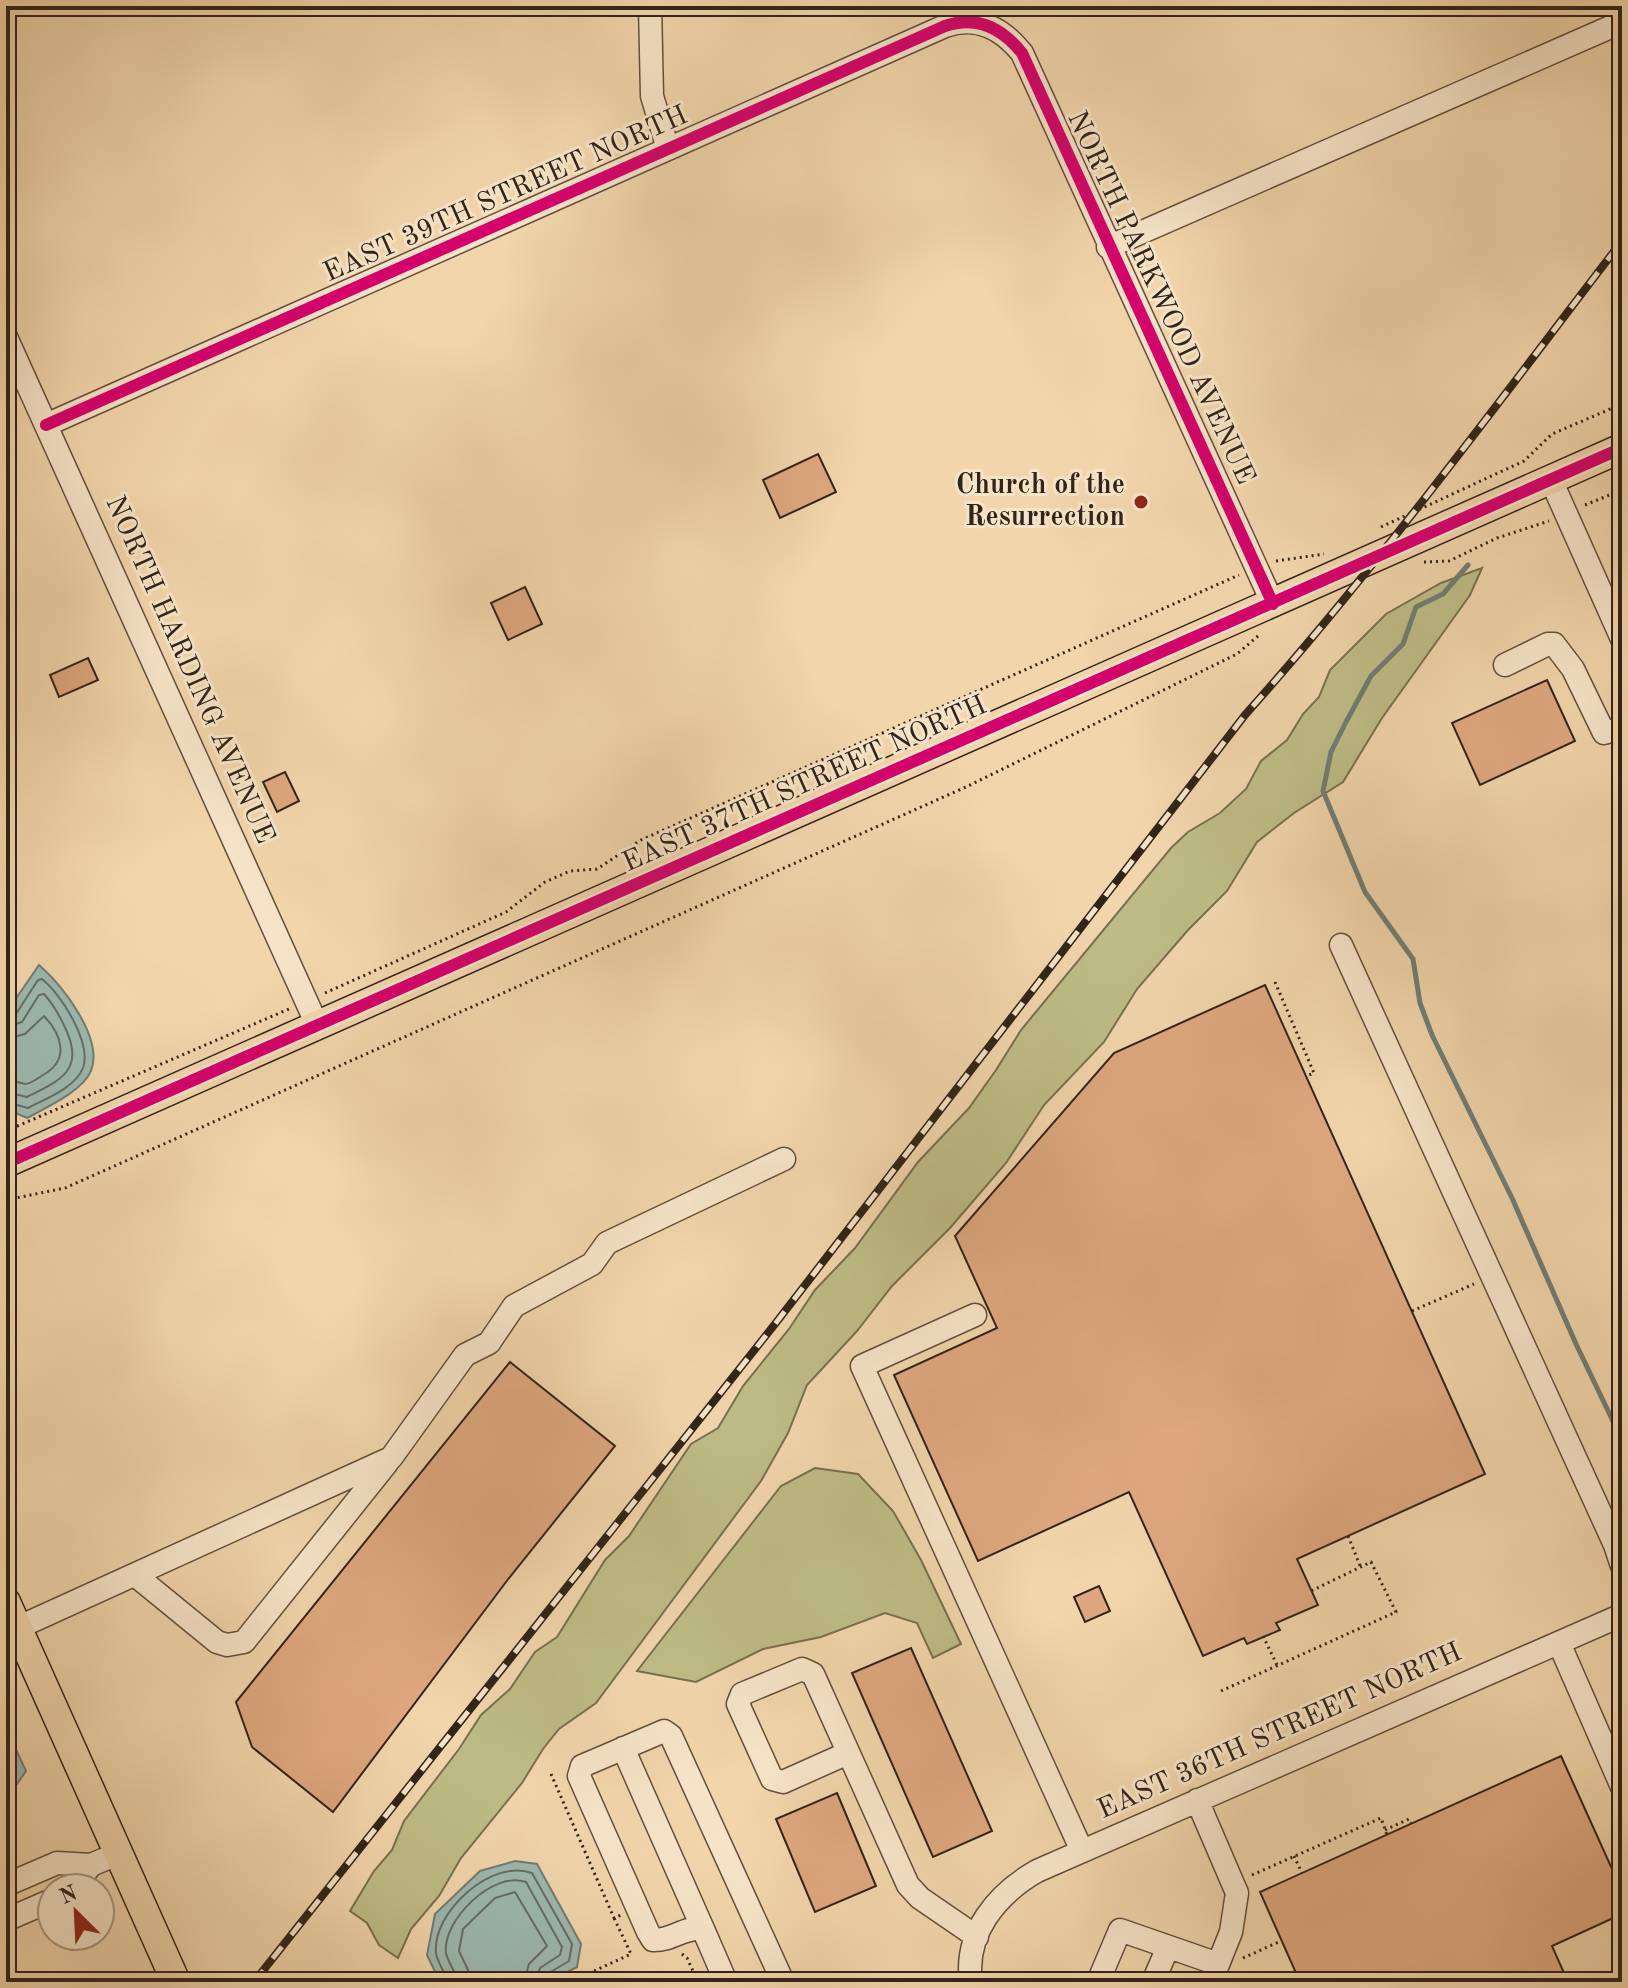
<svg xmlns="http://www.w3.org/2000/svg" width="1628" height="1988" font-family="'Old Standard TT',serif">
<style>
.green{fill:#bebc86;stroke:#787050;stroke-width:2}
.water{fill:#9cb8af;stroke:#717d73;stroke-width:2}
.lines{fill:none;stroke-linecap:round;stroke-linejoin:round}
.shore{stroke:#666e64;stroke-width:2}
.stream{stroke:#717d73;stroke-width:5}
.building{fill:#dea77f;stroke:#312419;stroke-width:2}
.minor-casing{stroke:#61503e;stroke-width:25}
.major-casing{stroke:#312419;stroke-width:31}
.path{stroke:#312419;stroke-width:3;stroke-dasharray:2 4;stroke-linecap:butt}
.minor{stroke:#f7e4c8;stroke-width:22}
.major{stroke:#f2d5ab;stroke-width:28}
.rail-casing{stroke:#312419;stroke-width:8}
.rail{stroke:#f7e4c8;stroke-width:5;stroke-dasharray:15;stroke-linecap:butt}
.cycleway-casing{stroke:#f7e4c8;stroke-width:17}
.cycleway{stroke:#d6006c;stroke-width:12}
.poi-dot{fill:#8f2418;stroke:#f7e4c8;stroke-width:3}
.labels{text-anchor:middle;dominant-baseline:central;stroke-width:6;stroke-linejoin:round;paint-order:stroke}
.street-label{font-size:28px;fill:#312419;stroke:#f7e4c8}
.poi-label{font-size:28px;font-weight:bold;fill:#312419;stroke:#f7e4c8;text-anchor:end}
</style>
<rect width="100%" height="100%" fill="#f2d5ab"/>
<filter id="stains"><feTurbulence type="fractalNoise" baseFrequency=".0025" numOctaves="4"/><feColorMatrix values="0 0 0 0 .2 0 0 0 0 .09 0 0 0 0 .02 0 0 0 .5 -.17"/></filter>
<radialGradient id="worn" r=".72"><stop offset=".6" stop-color="#630" stop-opacity="0"/><stop offset="1" stop-color="#630" stop-opacity=".3"/></radialGradient>
<path class="green" d="M1482,568L1470,595L1382,718L1343,782L1294,813L1257,842L1227,891L1188,930L1137,989L1104,1042L1044,1105L1006,1163L950,1228L892,1286L857,1331L807,1385L788,1433L761,1481L596,1703L559,1729L543,1749L522,1783L461,1858L439,1896L411,1929L398,1958L379,1945L367,1923L350,1911L374,1871L392,1850L404,1821L459,1749L481,1715L510,1689L535,1652L557,1637L605,1560L629,1536L691,1444L718,1428L743,1386L789,1329L815,1290L855,1248L918,1162L969,1108L996,1070L1021,1030L1171,848L1188,832L1220,813L1246,789L1261,761L1287,740L1303,714L1319,697L1330,670L1386,614L1441,583Z
M815,1468L858,1474L893,1511L921,1560L961,1644L933,1658L917,1623L885,1613L821,1637L763,1649L696,1682L637,1671L781,1486Z"/>
<path class="water" d="M39,965C62,985 104,1038 91,1071C83,1091 45,1108 27,1118L6,1109V1013Z
M6,1728L26,1771L6,1800Z
M515,1861L537,1864L581,1944L577,1967L548,1982H440L427,1955L435,1914L480,1871Z"/>
<g class="lines">
<path class="shore" d="M6,1017L16,1014L38,980L42,979C61,994 92,1043 83,1068C75,1088 45,1099 28,1108L6,1102
M6,1027L22,1022L39,995L44,994C54,1005 61,1018 67,1032C84,1071 59,1081 27,1097L6,1092
M6,1039L25,1034L44,1016C62,1035 70,1060 43,1075C38,1078 31,1084 25,1084C19,1083 13,1080 6,1080
M447,1982C446,1972 437,1963 436,1953C432,1912 492,1858 532,1873L572,1944L569,1961L549,1973L546,1982
M457,1982C456,1971 448,1963 446,1953C442,1920 494,1870 526,1882L562,1947L560,1955L540,1968L536,1982
M469,1982L468,1970L459,1951L463,1929L495,1898L515,1892L547,1946L529,1964L524,1982"/>
<path class="stream" d="M1468,565L1443,594L1416,607L1403,644L1371,676L1346,722L1331,752L1323,791L1365,892L1413,959L1420,1003L1432,1035L1512,1198L1576,1344L1622,1440"/>
</g>
<path class="building" d="M818,454L836,492L780,518L763,480Z
M525,587L542,624L508,640L491,603Z
M88,658L98,680L59,697L50,675Z
M1547,680L1575,741L1480,785L1452,723Z
M285,772L299,801L277,812L263,782Z
M1265,985L1485,1474L1297,1559L1318,1605L1276,1623L1280,1630L1247,1644L1244,1638L1203,1656L1129,1492L978,1561L894,1375L997,1328L955,1236L1114,1053Z
M510,1362L615,1446L509,1578L333,1812L252,1747L236,1702Z
M1099,1586L1110,1611L1085,1622L1074,1597Z
M911,1648L992,1831L933,1857L852,1673Z
M1561,1756L1622,1891V1914L1552,1946L1568,1982H1300L1260,1892Z
M837,1793L876,1886L815,1912L776,1819Z"/>
<g class="lines">
<g class="minor-casing">
<path id="minor" d="M650,6L652,96L668,149
M1108,247L1622,22
M6,337L318,1027
M46,425L945,26C977,15 1002,28 1022,53L1273,604
M1551,480L1622,639
M1505,665L1548,644H1554L1573,669L1604,733L1622,728
M1341,945L1615,1545L1622,1566
M975,1315L862,1366L1082,1851
M135,1575L217,1642L227,1645L244,1642L387,1463
M17,1628L391,1458L465,1355L489,1343L514,1306L592,1264L607,1243L784,1159
M1559,1643L1622,1787
M623,1748L703,1929
M848,1753L783,1782L772,1779L738,1704L742,1694L802,1669L813,1674L908,1885L920,1898L977,1937
M1197,1800L1237,1893L1231,1932L1211,1982
M6,1885L57,1863L91,1865L117,1854
M73,1888L91,1865
M6,1920L52,1900
M726,1982L703,1929C685,1926 672,1941 653,1940L648,1932L579,1776L582,1766L664,1731L671,1736L783,1982
M971,1982C964,1933 997,1894 1037,1871L1622,1615
M1098,1982L1120,1930L1218,1964
M1153,1982L1168,1947"/>
</g>
<g class="major-casing">
<path id="major" d="M6,1163L1622,448
M6,1602L176,1982"/>
</g>
<path class="path" d="M1585,505L1622,490
M1381,527L1524,461L1552,434L1622,404
M1276,561L1324,554
M1424,562L1449,561L1497,538L1549,521
M1275,982L1314,1073L1306,1076
M325,993L506,912L545,882L570,871L597,869L641,840L1239,575
M6,1131L289,1009
M6,1200L65,1188L966,787L1237,654L1258,636
M1412,1311L1474,1284
M1348,1536L1361,1568
M1263,1636L1277,1665
M1221,1691L1396,1612L1371,1562L1311,1591
M551,1774L614,1918L621,1915
M1385,1830L1409,1819L1411,1823
M1294,1856L1302,1873
M1252,1875L1381,1818L1387,1835
M682,1954L687,1958L698,1982
M1243,1958L1281,1941
M580,1982L592,1972L631,1954L614,1918"/>
<use href="#minor" class="minor"/>
<use href="#major" class="major"/>
<g class="rail-casing">
<path id="rail" d="M254,1982L775,1324L1245,715C1380,564 1499,401 1622,241"/>
</g>
<use href="#rail" class="rail"/>
<g class="cycleway-casing">
<path id="cycleway" d="M46,425L945,26C977,15 1002,28 1022,53L1273,604
M6,1163L1622,448"/>
</g>
<use href="#cycleway" class="cycleway"/>
</g>
<circle class="poi-dot" cx="1141" cy="502" r="8"/>
<g class="labels">
<g class="street-label">
<text transform="translate(506 195) rotate(-24)">EAST 39TH STREET NORTH</text>
<text transform="translate(1160 298) rotate(65)">NORTH PARKWOOD AVENUE</text>
<text transform="translate(189 670) rotate(66)">NORTH HARDING AVENUE</text>
<text transform="translate(805 785) rotate(-24)">EAST 37TH STREET NORTH</text>
<text transform="translate(1280 1732) rotate(-24)">EAST 36TH STREET NORTH</text>
</g>
<g class="poi-label">
<text x="1125" y="486">Church of the<tspan x="1125" dy="32">Resurrection</tspan></text>
</g>
</g>
<rect width="1628" height="1988" fill="none" stroke="#f2d5ab" stroke-width="32"/>
<rect x="8" y="8" width="1612" height="1972" fill="none" stroke="#312419" stroke-width="4"/>
<rect x="16" y="16" width="1596" height="1956" fill="none" stroke="#312419" stroke-width="2"/>
<g transform="translate(76 1912) rotate(336)"><circle r="38" fill="#f7e4c8" stroke="#a89782" stroke-width="2"/>
<path d="M0-6L14 30L0 20L-14 30Z" fill="#8f2418"/>
<text y="-12" font-size="22" font-weight="bold" text-anchor="middle" fill="#312419">N</text>
</g>
<rect width="100%" height="100%" filter="url(#stains)"/>
<rect width="100%" height="100%" fill="url(#worn)"/>
</svg>
